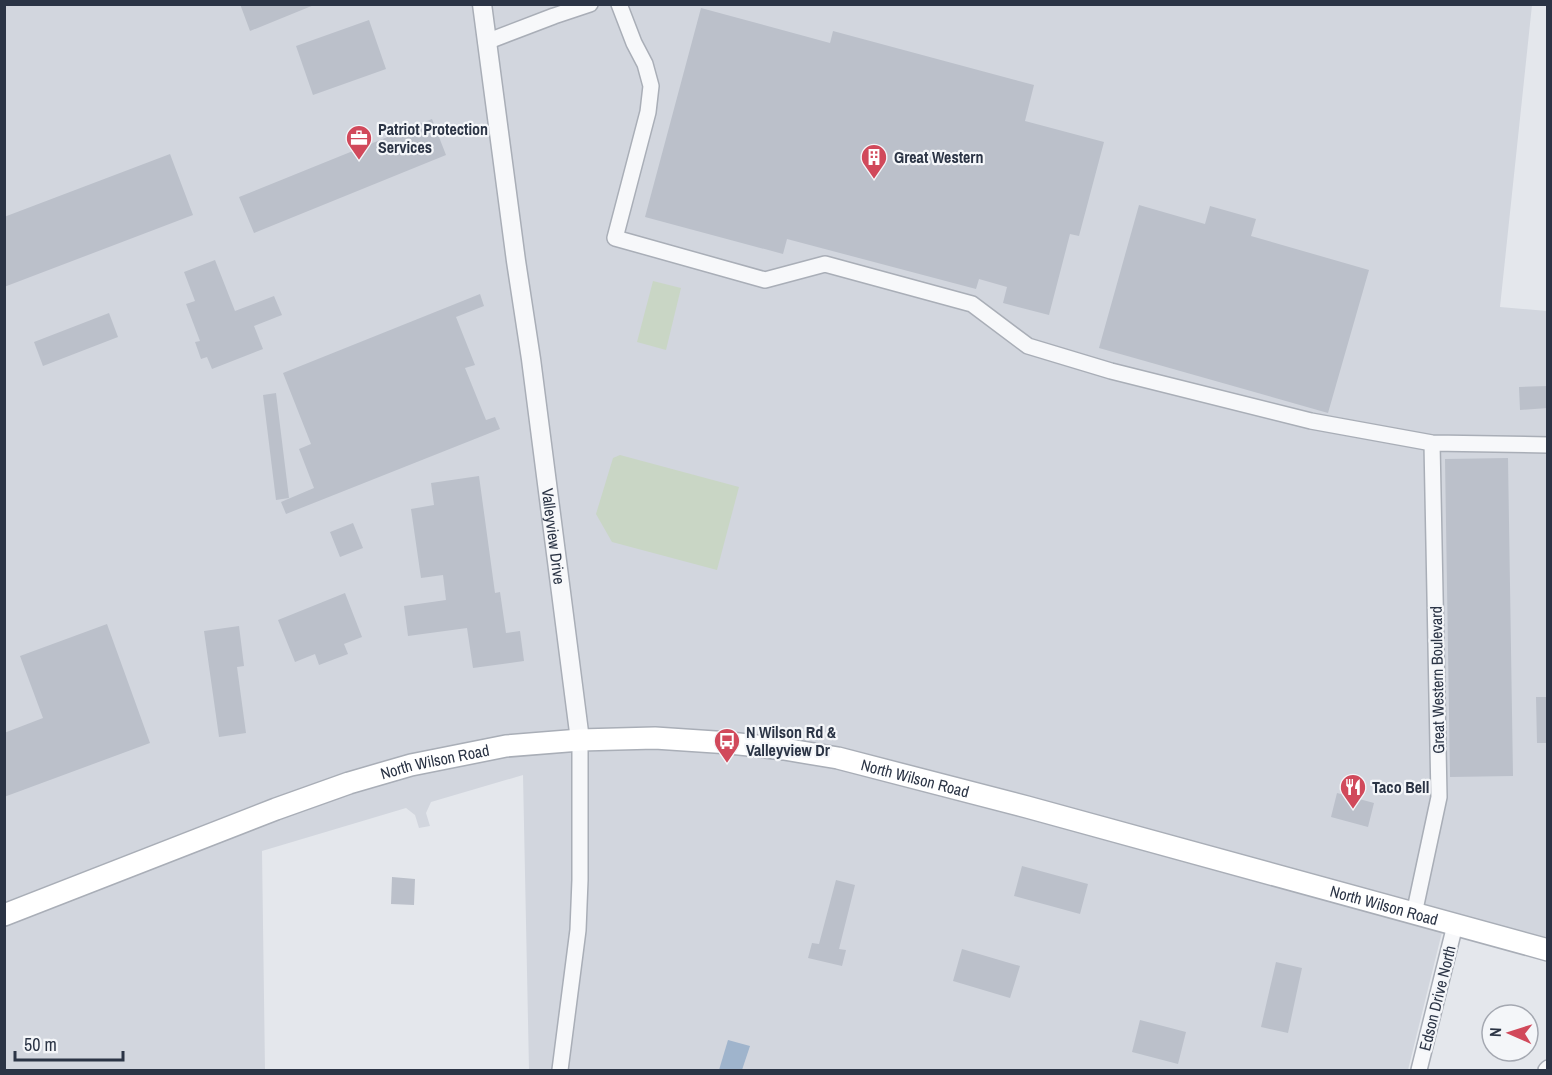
<svg xmlns="http://www.w3.org/2000/svg" width="1552" height="1075" font-family="'Archivo Narrow',sans-serif">
<style>
.built{fill:#d2d6de}
.green{fill:#c9d6c5}
.water{fill:#9fb4cc}
.building{fill:#bbc0ca}
.lines{fill:none;stroke-linecap:round;stroke-linejoin:round}
.minor-casing{stroke:#a9aeb7;stroke-width:18}
.tertiary-casing{stroke:#a9aeb7;stroke-width:21}
.secondary-casing{stroke:#a9aeb7;stroke-width:24}
.minor{stroke:#f7f8fa;stroke-width:15}
.tertiary{stroke:#f7f8fa;stroke-width:18}
.secondary{stroke:#fff;stroke-width:21}
.labels{text-anchor:middle;dominant-baseline:central;stroke-width:4.5;stroke-linejoin:round;paint-order:stroke}
.poi-label{font-size:16px;font-weight:bold;fill:#2b3445;stroke:#f4f6f9;text-anchor:start}
.street-label{font-size:16px;fill:#2b3445;stroke:#f4f6f9}
</style>
<rect width="100%" height="100%" fill="#e4e7ec"/>
<path class="built" d="M5,5H1532L1500,307L1547,311V946L1445,920L1408,1070H529L523,775L431,802L426,813L430,826L419,828L415,815L406,808L262,851L265,1070H5Z"/>
<path class="green" d="M653,281L681,288L666,350L637,342Z
M620,455L739,487L717,570L612,542L596,514L613,458Z"/>
<path class="water" d="M728,1040L750,1046L742,1070H719Z"/>
<path class="building" d="M240,4H314V5L250,31Z
M701,8L830,43L833,31L1034,85L1025,121L1104,142L1079,236L1070,234L1049,315L1003,303L1007,287L979,279L976,289L787,239L783,254L645,217Z
M369,20L386,69L313,95L296,46Z
M432,119L446,155L254,233L239,197Z
M170,154L193,215L4,287V217Z
M1139,205L1205,224L1210,206L1256,219L1251,236L1369,270L1328,413L1099,348Z
M215,260L235,311L274,296L282,315L254,326L263,349L212,369L207,357L201,359L195,342L200,341L186,304L195,301L184,272Z
M480,294L484,306L456,317L475,365L465,368L486,420L495,417L500,429L286,514L281,502L314,488L299,449L311,444L283,373Z
M109,313L118,337L43,366L34,342Z
M1548,386V408L1520,410L1519,387Z
M276,393L289,498L276,500L263,395Z
M1508,458L1513,776L1450,777L1445,459Z
M479,476L495,593L500,592L506,633L520,631L524,661L473,668L467,628L408,636L404,606L446,600L443,575L421,578L411,509L434,505L431,483Z
M353,523L363,548L340,557L330,532Z
M345,593L362,637L344,644L348,654L319,665L315,654L295,662L278,620Z
M107,624L150,743L4,797V733L43,718L20,656Z
M239,626L244,666L237,667L246,733L219,737L204,631Z
M1536,697H1548V743H1537Z
M1337,793L1374,803L1368,827L1331,817Z
M1022,866L1088,884L1080,914L1014,896Z
M392,877L415,879L414,905L391,904Z
M836,880L855,885L839,949L846,950L842,966L808,958L812,943L819,944Z
M962,949L1020,966L1010,998L953,981Z
M1276,962L1302,968L1288,1033L1261,1027Z
M1140,1020L1186,1032L1178,1064L1132,1052Z"/>
<g class="lines">
<g class="minor-casing">
<path id="minor" d="M619,4L634,43L645,64L651,86L648,112L615,238L765,280L825,264L972,304L1028,346L1111,371L1311,421L1432,443L1548,445
M486,42L554,16L590,4
M1414,914L1439,797L1432,443
M560,1070L578,930L580,880V740
M1419,1070L1455,925
M1546,1070L1548,1068"/>
</g>
<g class="tertiary-casing">
<g id="tertiary">
<path id="s1" d="M482,4L516,261L531,359L580,740"/>
</g>
</g>
<g class="secondary-casing">
<g id="secondary">
<path id="s2" d="M4,915L276,809L349,783L411,765L506,746L580,740L655,738L730,743L784,749L838,758L1027,807L1548,950"/>
</g>
</g>
<use href="#minor" class="minor"/>
<use href="#tertiary" class="tertiary"/>
<use href="#secondary" class="secondary"/>
</g>
<defs>
<g id="office-pin" transform="scale(1.35)"><path d="M0 17L-7.5 6A9.5 9.5 0 1 1 7.5 6Z" fill="#d1495b" stroke="#f4f6f9"/><path d="M-6-3h4V-5.5h4V-3h4V5H-6ZM-1-4.5V-3h2v-1.5ZM-6 0V1H6V0Z" fill="#fff"/></g>
<g id="building-pin" transform="scale(1.35)"><path d="M0 17L-7.5 6A9.5 9.5 0 1 1 7.5 6Z" fill="#d1495b" stroke="#f4f6f9"/><path d="M-4-6H4V6H1V3H-1V6H-4ZM-2.5-4.3h1.7v1.8h-1.7ZM.8-4.3h1.7v1.8H.8ZM-2.5-1h1.7V.8h-1.7ZM.8-1h1.7V.8H.8Z" fill="#fff"/></g>
<g id="bus-pin" transform="scale(1.35)"><path d="M0 17L-7.5 6A9.5 9.5 0 1 1 7.5 6Z" fill="#d1495b" stroke="#f4f6f9"/><path d="M-5-6H5V4H4V6H2V4H-2V6H-4V4H-5ZM-3.5-4V0h7V-4ZM-3.5 1.2v1.5H-2V1.2ZM2 1.2v1.5H3.5V1.2Z" fill="#fff"/></g>
<g id="restaurant-pin" transform="scale(1.35)"><path d="M0 17L-7.5 6A9.5 9.5 0 1 1 7.5 6Z" fill="#d1495b" stroke="#f4f6f9"/><path d="M-5-6h1v4h1v-4h1v4h1v-4h1v5L-1.5 .5V6h-2V.5L-5-1ZM5-6V6H3V1.5H1.5Q1.5-4 5-6Z" fill="#fff"/></g>
</defs>
<g fill-rule="evenodd">
<use href="#office-pin" x="359" y="138"/>
<use href="#building-pin" x="874" y="157"/>
<use href="#bus-pin" x="727" y="741"/>
<use href="#restaurant-pin" x="1353" y="787"/>
</g>
<g class="labels">
<g class="poi-label">
<text x="378" y="129">Patriot Protection<tspan x="378" dy="18">Services</tspan></text>
<text x="894" y="157">Great Western</text>
<text x="746" y="732">N Wilson Rd &amp;<tspan x="746" dy="18">Valleyview Dr</tspan></text>
<text x="1372" y="787">Taco Bell</text>
</g>
<g class="street-label">
<text stroke="none"><textPath href="#s1" startOffset="537">Valleyview Drive</textPath></text>
<text transform="translate(1437 680) rotate(-91)">Great Western Boulevard</text>
<text stroke="none"><textPath href="#s2" startOffset="458">North Wilson Road</textPath></text>
<text stroke="none"><textPath href="#s2" startOffset="944">North Wilson Road</textPath></text>
<text stroke="none"><textPath href="#s2" startOffset="1430">North Wilson Road</textPath></text>
<text transform="translate(1437 998) rotate(-76)">Edson Drive North</text>
</g>
</g>
<rect width="1552" height="1075" fill="none" stroke="#2b3445" stroke-width="12"/>
<g transform="translate(1510 1033) rotate(273)"><circle r="28" fill="#f4f6f9" stroke="#a4a8b1" stroke-width="1.5"/>
<path d="M0-4.5L10 22L0 15L-10 22Z" fill="#d1495b"/>
<text y="-9" font-size="16" font-weight="bold" text-anchor="middle" fill="#2b3445">N</text>
</g>
<path d="M15 1051v9h108v-9" fill="none" stroke="#2b3445" stroke-width="3"/>
<text x="24" y="1051" font-size="18" fill="#2b3445" stroke="#f4f6f9" stroke-width="4.5" paint-order="stroke">50 m</text>
</svg>
